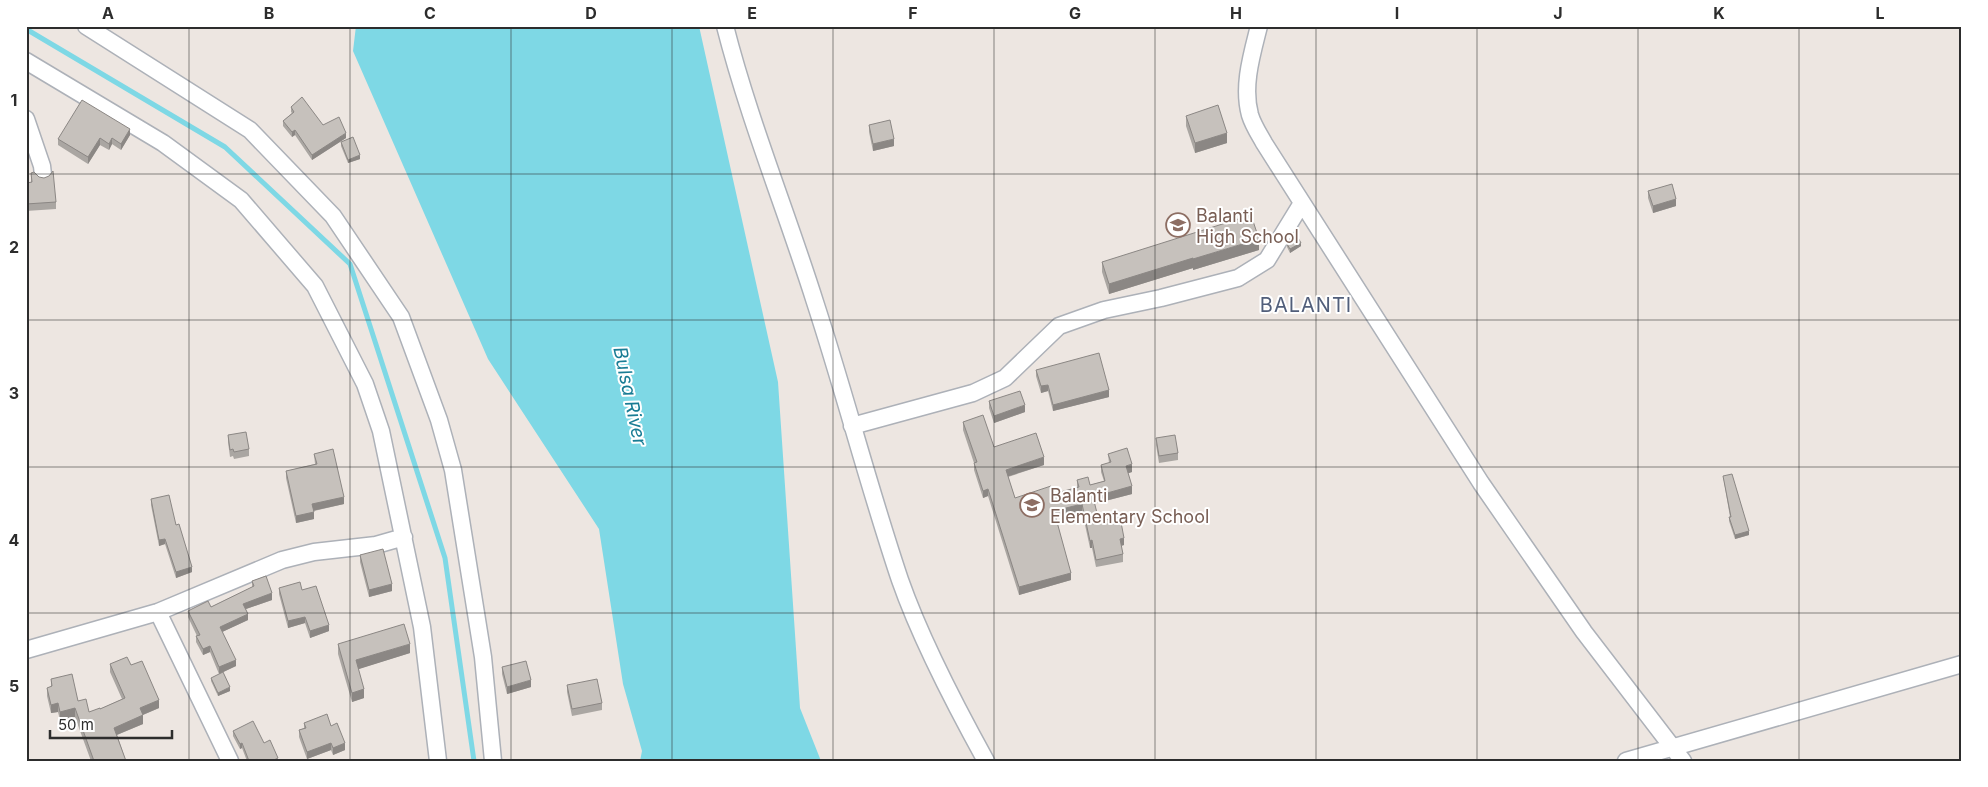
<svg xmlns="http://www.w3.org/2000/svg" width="1988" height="787" font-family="Inter,sans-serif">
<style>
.water{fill:#7ed8e5}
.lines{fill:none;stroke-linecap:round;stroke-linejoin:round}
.stream{stroke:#7ed8e5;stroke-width:5}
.minor-casing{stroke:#adb1b8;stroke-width:19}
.minor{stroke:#fff;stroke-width:16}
.wall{fill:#aaa6a2}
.shaded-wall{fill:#8b8784}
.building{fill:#c6c1bc;stroke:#8b8784}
.grid{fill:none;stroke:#2d2d2d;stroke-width:1;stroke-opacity:0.55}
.labels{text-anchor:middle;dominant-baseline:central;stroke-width:4;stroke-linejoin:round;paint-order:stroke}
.education-label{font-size:18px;fill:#785e54;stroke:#fff;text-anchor:start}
.water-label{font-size:19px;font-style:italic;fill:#197c94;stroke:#fff}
.quarter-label{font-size:20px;letter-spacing:1px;fill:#515e7a;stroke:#fff}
.neatline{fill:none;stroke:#2d2d2d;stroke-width:2}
.grid-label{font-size:16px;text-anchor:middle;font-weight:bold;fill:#2d2d2d}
</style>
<rect width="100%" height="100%" fill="#ede6e1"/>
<path class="water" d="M356,26H699L778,382L800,708L821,761H640L642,751L623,684L599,529L488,359L353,51Z"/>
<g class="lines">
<path class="stream" d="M26,29L225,147L350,264L445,558L474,761"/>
<g class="minor-casing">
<path id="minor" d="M86,26L250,130L333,216L401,317L439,420L453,470L483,657L493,761
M725,26C749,120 786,210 815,302C845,394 869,488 900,580C921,640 955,705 986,761
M1259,26C1252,54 1242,86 1250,115C1253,125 1259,134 1264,143L1481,483L1584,632L1683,761
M26,61L163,143L241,200L315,286L365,384L381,431L422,627L438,761
M26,119L42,166L43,175
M852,426L973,393L1005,378L1059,326L1104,310L1161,298L1238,278L1267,260L1302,203
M158,612L230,761
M26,650L158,612L282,560L314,552L376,545L404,537
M1626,761L1962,664"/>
</g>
<use href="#minor" class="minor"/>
</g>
<path class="wall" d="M291,107L323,125L346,138L312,160L295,135L292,137L283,126V121L292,113L291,112Z
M1186,116L1227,143L1195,153L1186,126Z
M869,125L894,146L873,151L869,132Z
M130,135L121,150L112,144L109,150L100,145L88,164L58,145V139Z
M341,142L360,159L348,163L341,146Z
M31,173L56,202V209L26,211V190H27V183L31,182Z
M1648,191L1676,206L1653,213L1648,198Z
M1287,244L1301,246L1290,253L1287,247Z
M1259,250L1193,270V268L1109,294L1102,272V262Z
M1036,370L1109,397L1053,411L1048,391L1041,393L1036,376Z
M989,401L1025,412L994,423L989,408Z
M963,422L994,447L1044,465L1008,477L1015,498L1053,494L1077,488V480L1090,485L1104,481L1101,472V465L1109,463L1108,454L1132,472L1128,473L1132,494L1094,504L1099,521L1124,545L1121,546L1123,554V562L1096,567L1092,548H1090L1082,511L1056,518L1071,580L1019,595L988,496L983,498L974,470V463L963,430Z
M228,435L249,449V456L234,459L233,456L230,457L228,442Z
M1156,438L1178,453V460L1159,463L1156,445Z
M314,454L344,504L314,511V519L296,523L286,478V471L315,464Z
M1723,476L1749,535L1735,539L1729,521V517H1730Z
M151,499L176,525L192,572L176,578L165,544L159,546L151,505Z
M360,555L392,591L369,597L360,562Z
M252,581L272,600L246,609L248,620L222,632L236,666L219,674L210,652L203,655L196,642V636H197L188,617V611L211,607L252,587Z
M279,588L302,590L329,631L310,638L305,623L288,628L279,594Z
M338,644L410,653L358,669L364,698L352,702L338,654Z
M110,664L131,665L159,708L143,715V724L117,735L126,761H91L75,717L60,720L58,712L51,713L47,696V688L51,687V679L78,701L89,712L100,709L122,699L110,672Z
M502,667L531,687L507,694L502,674Z
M211,678L230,691L218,696L211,681Z
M567,685L602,703V710L572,716L567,692Z
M304,723L331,726L345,750L333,755L331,750L307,759L299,737V730L304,728Z
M233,731L264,743L278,761H247L242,748L240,749L233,736Z"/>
<path class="shaded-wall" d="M130,129V135L121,150V144Z
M295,130V135L292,137V132Z
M346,133V138L312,160V155Z
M1227,133V143L1195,153V143Z
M100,138V145L88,164V157Z
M112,138V144L109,150V144Z
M894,139V146L873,151V144Z
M360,155V159L348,163V160Z
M1676,199V206L1653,213V206Z
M1259,239V250L1193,270V259Z
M1301,243V246L1290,253V249Z
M1193,258V268L1109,294V284Z
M1048,385V391L1041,393V386Z
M1109,390V397L1053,411V405Z
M1025,405V412L994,423V416Z
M1044,457V465L1006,477V470Z
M1132,464V472L1126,474V466Z
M1132,486V494L1093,504V497Z
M988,489V496L983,498V491Z
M344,497V504L312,511V504Z
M1082,504V511L1054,519V511Z
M314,512V519L296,523V516Z
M1749,531V535L1735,539V535Z
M1124,538V545L1120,546V539Z
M165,539V544L159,546V540Z
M1092,540V548H1090V541Z
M192,567V572L176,578V572Z
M1071,573V580L1019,595V587Z
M392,584V591L369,597V590Z
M272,593V600L243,610V604Z
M248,614V620L220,633V627Z
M305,617V623L288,628V621Z
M329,625V631L310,638V631Z
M410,644V653L356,670V660Z
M210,646V652L203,655V649Z
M236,660V666L219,674V667Z
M531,680V687L507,694V687Z
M230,687V691L218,696V693Z
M364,689V698L352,702V693Z
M159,700V708L140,716V708Z
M58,703V712L51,713V705Z
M75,708V717L60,720V712Z
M143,715V724L114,736V728Z
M242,743V748L240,749V744Z
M331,743V750L307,759V752Z
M345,743V750L333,755V748Z"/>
<path class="building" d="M302,97L323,125L339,117L346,133L312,155L295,130L292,132L283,121L294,112L291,107Z
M82,100L130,129L121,144L112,138L109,144L100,138L88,157L58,139Z
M1218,105L1227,133L1195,143L1186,116Z
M890,120L894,139L873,144L869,125Z
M353,137L360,155L348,160L341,142Z
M53,171L56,202L26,204V190H28L27,183L32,182L31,173L34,172L39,177L44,178L49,176Z
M1672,184L1676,199L1653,206L1648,191Z
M1251,215L1259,239L1193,259V258L1109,284L1102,262Z
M1295,232L1301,243L1290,249L1287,244Z
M1099,353L1109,390L1053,405L1048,385L1041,386L1036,370Z
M1020,391L1025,405L994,416L989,401Z
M983,415L994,447L1036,433L1044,457L1006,470L1015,498L1051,486L1053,494L1079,487L1077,480L1088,477L1090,485L1105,481L1101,465L1111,462L1108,454L1127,448L1132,464L1126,466L1132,486L1093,497L1099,521L1120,517L1124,538L1120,539L1123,554L1096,560L1092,540L1090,541L1082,504L1054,511L1071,573L1019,587L988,489L983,491L974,463L977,462L963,422Z
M246,432L249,449L234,452L233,449L230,450L228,435Z
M1175,435L1178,453L1159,456L1156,438Z
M333,449L344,497L312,504L314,512L296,516L286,471L317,464L314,454Z
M1732,474L1749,531L1735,535L1729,517H1731L1723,476Z
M169,495L176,525L179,524L192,567L176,572L165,539L159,540L151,499Z
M383,549L392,584L369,590L360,555Z
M266,576L272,593L243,604L248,614L220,627L236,660L219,667L210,646L203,649L196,636L200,635L188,611L208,601L211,607L254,586L252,581Z
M300,582L302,590L316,586L329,625L310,631L305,617L288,621L279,588Z
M404,624L410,644L356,660L364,689L352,693L338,644Z
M127,657L131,665L142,661L159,700L140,708L143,715L114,728L126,761H94L75,708L60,712L58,703L51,705L47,688L52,686L51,679L72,674L78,701L86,699L89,712L100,708V709L125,698L110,664Z
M526,661L531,680L507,687L502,667Z
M223,672L230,687L218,693L211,678Z
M597,679L602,703L572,709L567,685Z
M327,714L331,726L337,723L345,743L333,748L331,743L307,752L299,730L306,728L304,723Z
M253,721L264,743L270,740L278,758L272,761H266L265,760L263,761H249L242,743L240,744L233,731Z"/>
<path class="grid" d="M189,26V761M350,26V761M511,26V761M672,26V761M833,26V761M994,26V761M1155,26V761M1316,26V761M1477,26V761M1638,26V761M1799,26V761M26,174H1962M26,320H1962M26,467H1962M26,613H1962"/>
<defs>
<g id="school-ring" transform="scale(1.25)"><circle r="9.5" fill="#fff" stroke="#8d6e63" stroke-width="1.5"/><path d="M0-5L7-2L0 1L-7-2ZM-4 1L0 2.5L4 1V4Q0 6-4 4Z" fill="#8d6e63"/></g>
</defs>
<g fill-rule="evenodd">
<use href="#school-ring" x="1178" y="225"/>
<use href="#school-ring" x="1032" y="505"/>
</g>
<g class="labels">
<g class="education-label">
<text x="1196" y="215">Balanti<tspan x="1196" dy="21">High School</tspan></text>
<text x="1050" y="495">Balanti<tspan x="1050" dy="21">Elementary School</tspan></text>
</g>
<g class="water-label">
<text transform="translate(630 396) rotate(78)">Bulsa River</text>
</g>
<g class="quarter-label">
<text x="1306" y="305">BALANTI</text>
</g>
</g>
<rect width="1988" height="787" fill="none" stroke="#ffffff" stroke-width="55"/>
<path d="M50 730v8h122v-8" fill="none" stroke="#2d2d2d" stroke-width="2.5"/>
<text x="58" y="730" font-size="15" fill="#2d2d2d" stroke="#ffffff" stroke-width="4" paint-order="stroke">50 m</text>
<rect x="28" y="28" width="1932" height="732" class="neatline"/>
<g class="grid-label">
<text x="108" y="19">A</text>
<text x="269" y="19">B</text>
<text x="430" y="19">C</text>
<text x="591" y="19">D</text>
<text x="752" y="19">E</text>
<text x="913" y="19">F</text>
<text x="1075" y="19">G</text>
<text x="1236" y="19">H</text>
<text x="1397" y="19">I</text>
<text x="1558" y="19">J</text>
<text x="1719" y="19">K</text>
<text x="1880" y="19">L</text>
<text x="14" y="106">1</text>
<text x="14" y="253">2</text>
<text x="14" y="399">3</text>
<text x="14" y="546">4</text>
<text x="14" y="692">5</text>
</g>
</svg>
